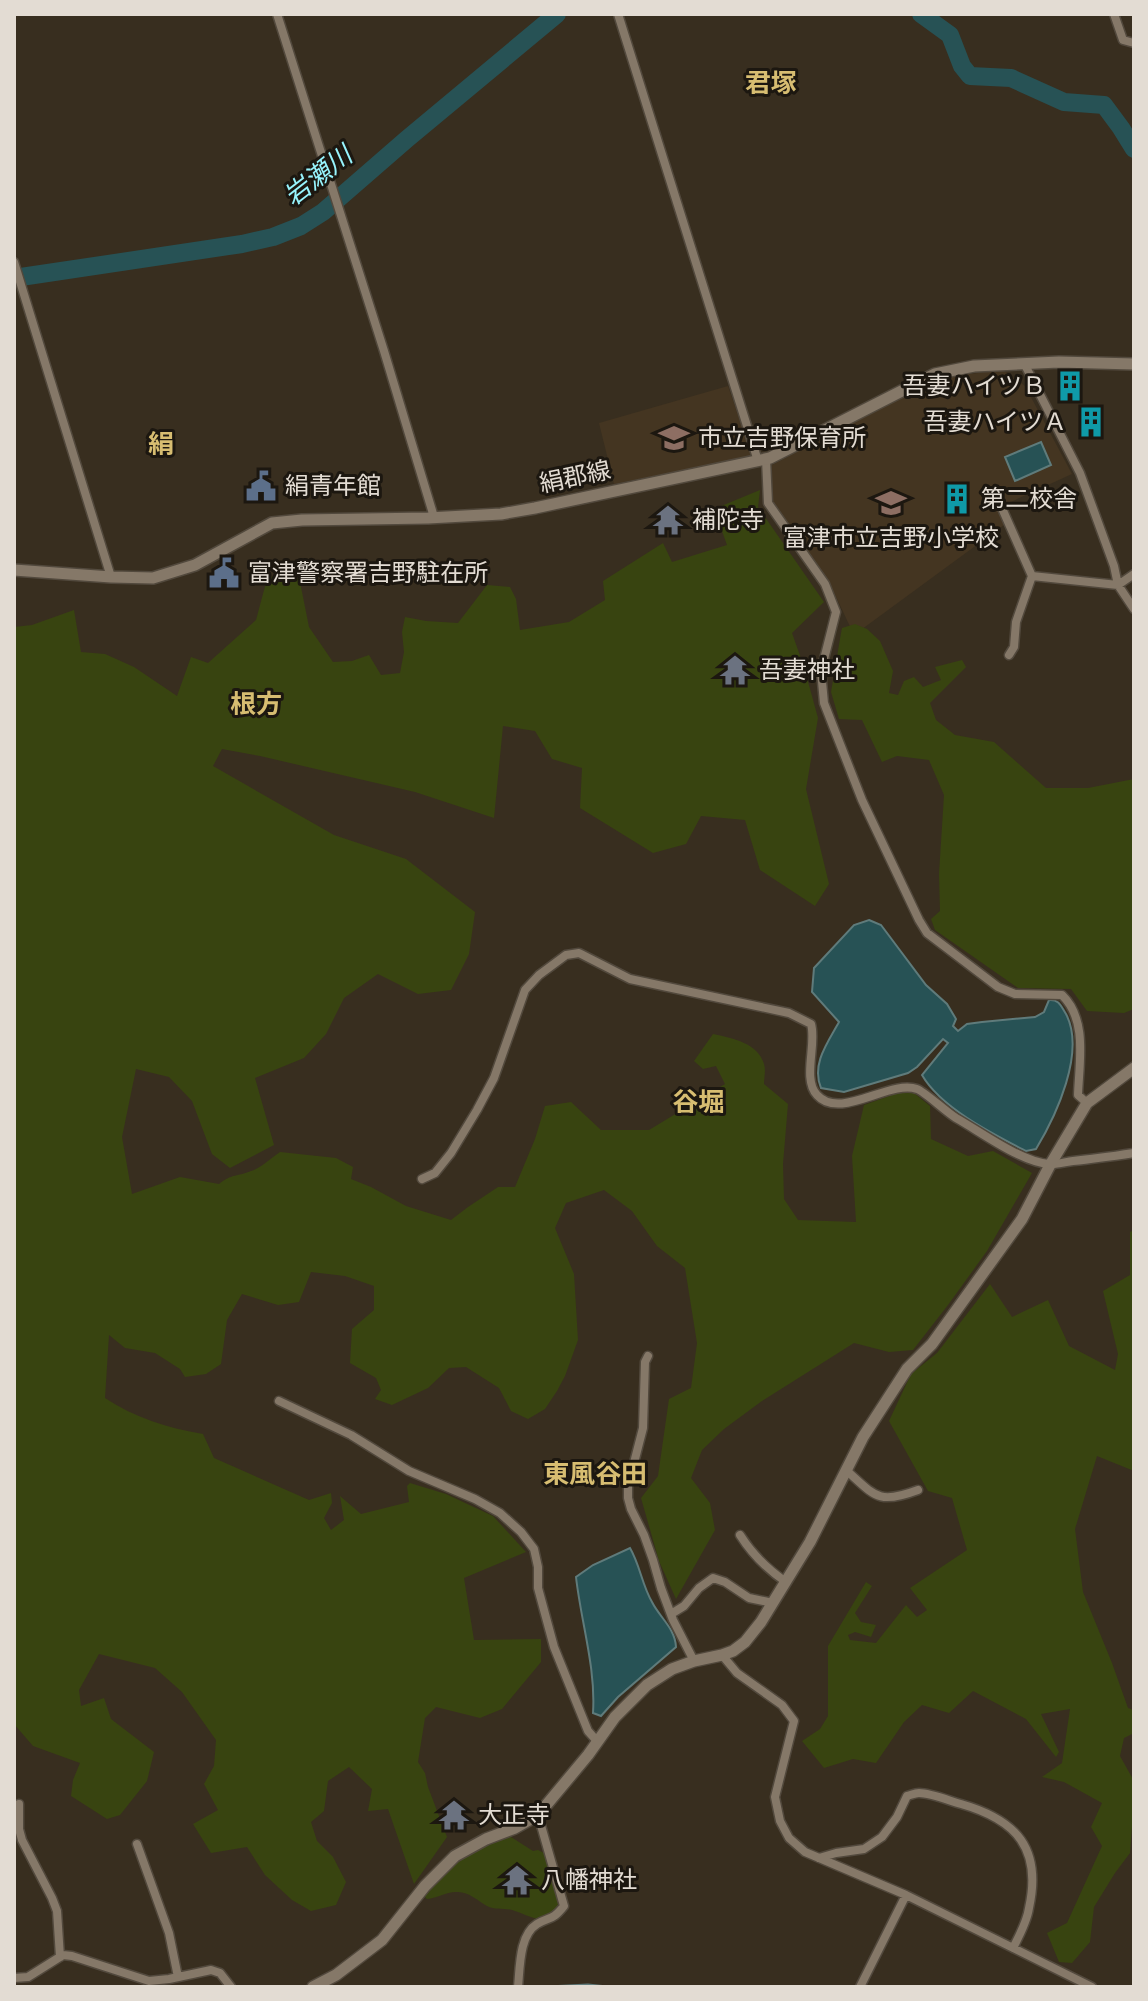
<svg xmlns="http://www.w3.org/2000/svg" width="1148" height="2001" font-family="'Fira Sans Condensed','Noto Sans JP',sans-serif">
<style>
.built{fill:#443521}
.green{fill:#384410}
.water{fill:#275255;stroke:#5f7b7b;stroke-width:2}
.lines{fill:none;stroke-linecap:round;stroke-linejoin:round}
.stream{stroke:#5f7b7b;stroke-width:3}
.river{stroke:#275255;stroke-width:18}
.street-casing{stroke:#52493d;stroke-width:11}
.secondary-casing{stroke:#52493d;stroke-width:14}
.street{stroke:#857868;stroke-width:8}
.secondary{stroke:#857868;stroke-width:11}
.labels{text-anchor:middle;dominant-baseline:central;stroke-width:6;stroke-linejoin:round;paint-order:stroke}
.poi-label{font-size:24px;fill:#e3dcd3;stroke:#1c1710;text-anchor:start}
.street-label{font-size:24px;fill:#e3dcd3;stroke:#1c1710}
.neighbourhood-label{font-size:26px;font-weight:bold;fill:#d7bd71;stroke:#1c1710}
.water-label{font-size:26px;font-style:italic;fill:#97f4fd;stroke:#1c1710}
</style>
<rect width="100%" height="100%" fill="#382e1f"/>
<path class="built" d="M1003,370L1025,386L1072,474L1002,506L1008,522L854,635L829,582L771,499L772,465L923,385L945,377Z
M728,386L751,453L749,457L614,484L599,423Z"/>
<path class="green" d="M760,490L758,507L824,602L792,633L804,667L818,718L806,789L829,884L815,906L760,870L745,820L701,816L686,844L653,853L580,808L582,768L552,759L535,731L503,726L494,818L415,792L260,756L222,749L213,766L334,835L406,859L475,912L469,954L451,990L418,994L378,974L344,998L326,1034L304,1058L255,1078L274,1145L230,1168L212,1154L192,1101L169,1077L136,1069L122,1137L132,1194L180,1177L219,1184C233,1173 237,1177 251,1171C261,1168 271,1158 280,1152L336,1158L353,1167L351,1179L371,1187L406,1206L451,1220L468,1207L498,1187H515L535,1139L545,1106L571,1102L601,1130H649L725,1084L716,1066L703,1069L694,1061L713,1034C732,1038 758,1043 764,1064C766,1070 764,1078 764,1084L788,1104L783,1164L784,1199L798,1220L856,1222L852,1156L864,1105L909,1089L930,1106L931,1139L968,1156L993,1151L1032,1173L987,1251L948,1305L913,1350L889,1352L854,1343L762,1401L724,1429L702,1450L691,1478L710,1503L715,1530L676,1599L659,1561L641,1498L658,1476L669,1399L691,1388L697,1343L685,1268L657,1246L632,1211L604,1190L566,1203L555,1228L574,1274L578,1340L565,1376L557,1391L545,1409L528,1419L511,1411L499,1388L466,1367L449,1368L428,1388L392,1405L375,1399L381,1390L376,1378L350,1363L352,1329L374,1310V1286L345,1276L311,1272L299,1302L278,1305L242,1294L227,1320L221,1364L206,1374L185,1377L180,1369L155,1353L125,1348L109,1335L105,1398C135,1418 168,1428 203,1434L214,1458L309,1500L331,1493L332,1503L324,1518L331,1530L344,1520L340,1496L361,1514L409,1502L407,1486L410,1483L446,1494L493,1516L526,1552L464,1578L474,1640L541,1639V1662L502,1709L480,1718L436,1707L425,1718L418,1762L425,1773L428,1787L447,1837L414,1884L388,1809L368,1811L372,1789L349,1767L328,1781L324,1811L311,1822L317,1841L333,1857L346,1882L336,1905L311,1911L292,1900L265,1875L247,1847L211,1853L193,1824L218,1810L204,1784L214,1766L216,1740L182,1692L155,1668L99,1654L79,1690L81,1706L104,1698L111,1719L154,1752L147,1781L120,1815L107,1819L71,1796L73,1780L80,1763L33,1746L14,1724V627L32,625L74,610L81,652L105,654L134,667L177,696L191,657L208,663L256,620L267,579L290,568L300,582L309,627L333,662L352,661L369,655L381,675L400,673L404,652L402,632L405,617L426,621L458,623L487,585L510,587L516,599L520,630L569,622L605,600L603,581L663,543L672,562L727,545L714,509Z
M855,624L867,629L880,641L893,671L889,693L898,695L904,681L914,677L923,687L941,680L935,667L962,660L966,667L930,703L936,720L955,735L994,742L1046,788H1088L1134,779V1009L1124,1013L1087,1011L1071,989L1018,988L935,930L931,919L940,911L939,874L944,795L929,760L897,756L882,762L862,720L839,719L831,692L841,633L842,628Z
M1134,1230V1471L1097,1456L1075,1529L1083,1592L1112,1663L1128,1708L1134,1710V1733L1124,1738L1120,1756L1134,1781V1824L1132,1827L1130,1853L1115,1873L1094,1907L1090,1942L1072,1963L1059,1962L1047,1933L1067,1923L1102,1846L1091,1827L1102,1803L1064,1782L1042,1777L1062,1763L1070,1709L1041,1714L1059,1752L1056,1757L1026,1719L973,1691L949,1713L922,1705L904,1722L876,1763L853,1759L824,1768L802,1741L820,1729L828,1716V1646L866,1582L872,1586L855,1613L861,1622L876,1625L871,1637L855,1632L848,1635L850,1640L876,1643L906,1605L917,1617L927,1610L910,1588L967,1550L952,1498L928,1491L889,1421L911,1374L937,1353L990,1284L1012,1317L1048,1300L1069,1346L1115,1370L1118,1354L1103,1291L1130,1275V1232Z
M506,1837H511L533,1851L538,1850L548,1855L559,1902L555,1912L542,1920C531,1918 522,1913 512,1910C503,1908 495,1910 487,1906C478,1901 469,1892 458,1892C447,1891 438,1898 427,1899L424,1896C442,1868 476,1848 506,1837Z"/>
<path class="water" d="M1041,442L1051,465L1015,481L1005,457Z
M869,920L881,925L926,985L947,1004L956,1019L953,1026L958,1031L967,1024L982,1022L1035,1017L1044,1012L1049,1000C1059,999 1061,1006 1066,1014C1086,1052 1056,1116 1036,1149L1026,1151C993,1134 941,1108 922,1075L948,1043L943,1039L917,1067L908,1073L844,1092L821,1088C811,1064 828,1042 839,1022L812,992L814,968L854,925Z
M630,1548C640,1565 642,1585 652,1602C660,1618 675,1628 676,1647L618,1697L601,1716L593,1713C596,1668 581,1622 576,1577L593,1565Z"/>
<g class="lines">
<path class="stream" d="M548,1987L588,1985L607,1987"/>
<path class="river" d="M921,14L950,35L962,66L970,76L1011,78L1064,102L1104,105L1121,128L1134,149
M14,278L242,244L273,237L301,226L323,212L407,139L557,14"/>
<g class="street-casing">
<path id="street" d="M277,14L384,351L434,517
M618,14L758,461
M1114,14L1123,40L1134,43
M14,262L111,577
M1025,365L1080,473L1114,566L1118,585L1134,574
M766,459L768,503L825,584L836,612L821,671L824,703L862,800L919,920L927,933L998,987L1015,994L1062,995C1088,1020 1079,1063 1078,1095L1087,1103
M1001,506L1032,576L1118,585L1134,609
M1009,655L1014,647L1016,622L1032,576
M422,1179L435,1173L451,1153L477,1110L494,1078L525,990L539,975L566,955L579,953L630,979L789,1013L811,1024C817,1044 802,1079 817,1095C840,1121 890,1079 917,1089C924,1091 946,1112 956,1118C981,1132 1021,1162 1049,1164C1056,1165 1065,1162 1073,1161C1093,1159 1114,1156 1134,1153
M648,1356L645,1362L643,1428L628,1486V1498L631,1509L644,1535L653,1560L661,1588L673,1620L694,1661
M279,1401L351,1435L409,1471L475,1499L500,1513L521,1532L534,1549L538,1567V1588L554,1647L588,1731L597,1741
M846,1470C875,1496 878,1505 918,1490
M740,1535C752,1554 767,1569 786,1582
M671,1614L684,1606L699,1588L713,1578L725,1582L749,1598L773,1603
M722,1655L737,1673L782,1705L794,1721L775,1797L780,1821L789,1838L805,1852L906,1895L1092,1987
M19,1804V1829L22,1840L52,1898L57,1911L60,1957
M137,1844L169,1933L178,1977
M819,1858L836,1853L864,1849L882,1837L897,1817L907,1796C911,1795 915,1793 919,1793C931,1793 950,1801 961,1804C1017,1820 1042,1849 1029,1908C1027,1922 1019,1936 1013,1948
M14,1978L28,1977L63,1955L72,1956L149,1981L169,1979L211,1970L220,1973L231,1987
M518,1987C520,1968 519,1935 537,1924C551,1916 552,1921 564,1906L538,1815
M860,1987L906,1895"/>
</g>
<g class="secondary-casing">
<path id="secondary" d="M14,570L111,577L153,578L195,565L272,523L302,520L428,518L501,514L535,508L770,458L935,374L974,366L1059,362L1134,364
M313,1987L336,1975L382,1940L425,1886L455,1856L486,1839L515,1828L538,1815L588,1755L615,1717L647,1685L672,1669L694,1661L722,1655L733,1651L745,1642L761,1622L810,1542L863,1437L907,1369L932,1344L1022,1219L1050,1165L1087,1103L1134,1068"/>
</g>
<use href="#street" class="street"/>
<use href="#secondary" class="secondary"/>
</g>
<defs>
<g id="building-bare" transform="scale(2.4)"><path d="M-4-6H4V6H1V3H-1V6H-4ZM-2.5-4.3h1.7v1.8h-1.7ZM.8-4.3h1.7v1.8H.8ZM-2.5-1h1.7V.8h-1.7ZM.8-1h1.7V.8H.8Z" fill="#0f9aa8" stroke="#1c1710" stroke-width="2.5" paint-order="stroke"/></g>
<g id="school-bare" transform="scale(2.4)"><path d="M0-5L7-2L0 1L-7-2ZM-4 1L0 2.5L4 1V4Q0 6-4 4Z" fill="#8d6e63" stroke="#1c1710" stroke-width="2.5" paint-order="stroke"/></g>
<g id="civic-bare" transform="scale(2.4)"><path d="M-.6-6.5H3V-4.5H.6V-3L4-1V1h2V6H-6V1h2V-1L-.6-3ZM-1.2 2.5V6h2.4V2.5Z" fill="#5c6f8a" stroke="#1c1710" stroke-width="2.5" paint-order="stroke"/></g>
<g id="temple-bare" transform="scale(2.4)"><path d="M0-6L5-2H3V0L6.5 2.5H4V6H1.5V3h-3V6H-4V2.5H-6.5L-3 0V-2H-5Z" fill="#6b7280" stroke="#1c1710" stroke-width="2.5" paint-order="stroke"/></g>
</defs>
<g fill-rule="evenodd">
<use href="#building-bare" x="1070" y="386"/>
<use href="#building-bare" x="1091" y="422"/>
<use href="#school-bare" x="674" y="438"/>
<use href="#civic-bare" x="261" y="486"/>
<use href="#building-bare" x="957" y="499"/>
<use href="#school-bare" x="891" y="503"/>
<use href="#temple-bare" x="668" y="520"/>
<use href="#civic-bare" x="224" y="573"/>
<use href="#temple-bare" x="735" y="670"/>
<use href="#temple-bare" x="454" y="1815"/>
<use href="#temple-bare" x="517" y="1880"/>
</g>
<g class="labels">
<g class="poi-label">
<text x="1046" y="386" text-anchor="end">吾妻ハイツＢ</text>
<text x="1067" y="422" text-anchor="end">吾妻ハイツＡ</text>
<text x="698" y="438">市立吉野保育所</text>
<text x="285" y="486">絹青年館</text>
<text x="981" y="499">第二校舎</text>
<text x="692" y="520">補陀寺</text>
<text x="891" y="538" text-anchor="middle">富津市立吉野小学校</text>
<text x="248" y="573">富津警察署吉野駐在所</text>
<text x="759" y="670">吾妻神社</text>
<text x="478" y="1815">大正寺</text>
<text x="541" y="1880">八幡神社</text>
</g>
<g class="street-label">
<text transform="translate(575 477) rotate(-12)">絹郡線</text>
</g>
<g class="neighbourhood-label">
<text x="771" y="83">君塚</text>
<text x="161" y="444">絹</text>
<text x="256" y="704">根方</text>
<text x="698" y="1102">谷堀</text>
<text x="595" y="1474">東風谷田</text>
</g>
<g class="water-label">
<text transform="translate(318 176) rotate(-38)">岩瀬川</text>
</g>
</g>
<rect width="1148" height="2001" fill="none" stroke="#e3dcd3" stroke-width="32"/>
</svg>
